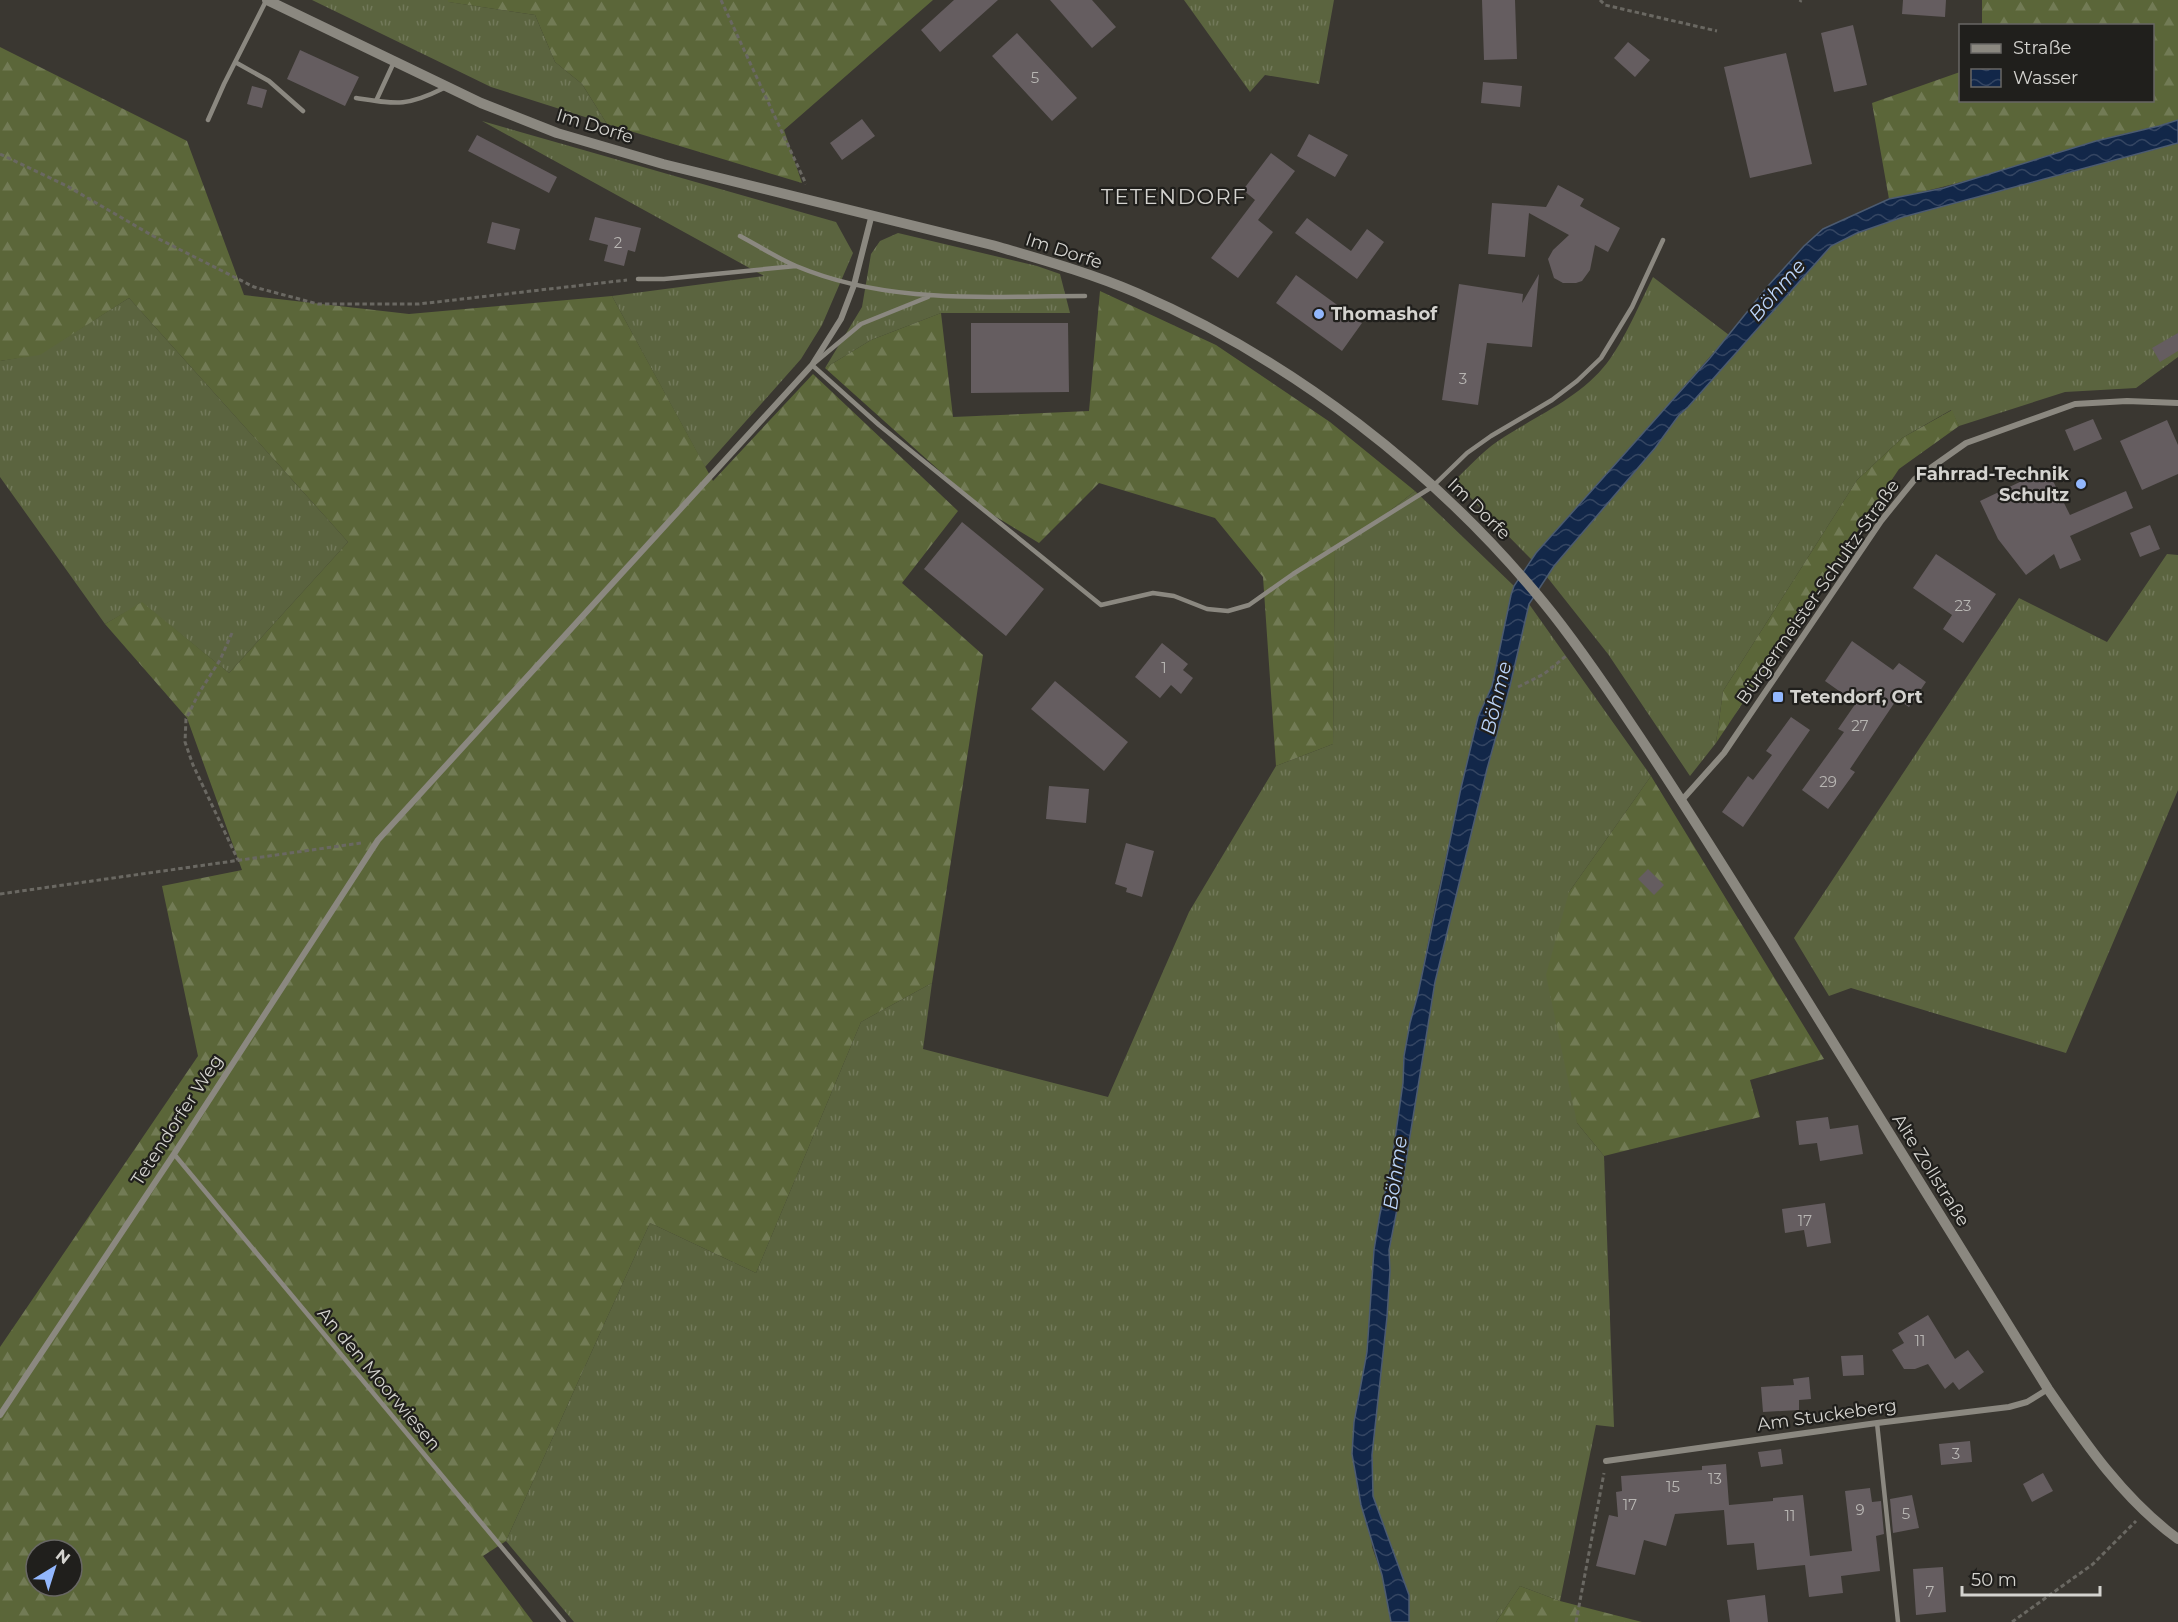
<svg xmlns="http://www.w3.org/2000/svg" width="2178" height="1622" font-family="Montserrat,sans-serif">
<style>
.grass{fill:url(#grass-tufts)}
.forest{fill:url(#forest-firs);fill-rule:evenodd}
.water{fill:url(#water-waves);stroke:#4c5b71;stroke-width:1.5}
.building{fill:#655d60}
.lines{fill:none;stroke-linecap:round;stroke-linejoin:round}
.path{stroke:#6a6862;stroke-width:3;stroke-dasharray:4.5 3;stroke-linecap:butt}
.service{stroke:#8b8880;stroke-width:4.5}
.minor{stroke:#8b8880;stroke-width:6}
.tertiary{stroke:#8b8880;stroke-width:10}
.poi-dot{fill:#92b7fd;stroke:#201f1c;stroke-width:2}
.labels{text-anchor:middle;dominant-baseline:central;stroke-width:4.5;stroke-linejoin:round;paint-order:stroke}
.number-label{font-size:15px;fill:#b8b6b3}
.street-label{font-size:18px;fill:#d4d3cf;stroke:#201f1c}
.poi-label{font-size:18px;font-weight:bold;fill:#d4d3cf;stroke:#201f1c;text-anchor:start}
.water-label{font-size:20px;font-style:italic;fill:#bbd4f9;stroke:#201f1c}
.quarter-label{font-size:21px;letter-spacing:1.5px;fill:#d4d3cf;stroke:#201f1c}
</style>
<defs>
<pattern id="grass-tufts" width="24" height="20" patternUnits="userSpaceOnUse" patternTransform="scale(1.5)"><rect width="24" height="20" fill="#5b643f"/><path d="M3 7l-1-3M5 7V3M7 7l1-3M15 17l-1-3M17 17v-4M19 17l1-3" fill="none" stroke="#72795a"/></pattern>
<pattern id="forest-firs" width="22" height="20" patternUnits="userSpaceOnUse" patternTransform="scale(1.5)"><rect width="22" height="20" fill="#5b6639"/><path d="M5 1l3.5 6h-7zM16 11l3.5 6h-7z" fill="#727b55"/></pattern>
<pattern id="water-waves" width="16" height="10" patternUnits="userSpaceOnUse" patternTransform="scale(1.5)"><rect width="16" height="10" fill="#122749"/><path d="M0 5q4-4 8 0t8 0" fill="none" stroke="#344562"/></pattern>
</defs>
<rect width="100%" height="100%" fill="#3a3731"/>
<path class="grass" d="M312,0H448L449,2L535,15L555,62L582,84L607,124L491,87Z
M1184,0H1334L1319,84L1265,75L1250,92Z
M482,121L836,222L853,253L822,325L801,359L705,467L612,296L764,276Z
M2178,143V357L2136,388L2065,392L1959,426L1951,410L1902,438L1857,480L1723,691L1716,743L1690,776L1608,654L1547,577L1554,566L1655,448L1679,415L1688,407L1831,246L1857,233L1903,217Z
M898,233L1037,266L1060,274L1070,313H941L871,340L825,368L862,307L871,254L880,241Z
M1653,277L1729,335L1532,560L1454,481C1468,468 1482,452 1498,441C1535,416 1579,399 1607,363C1624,341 1640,303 1653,277Z
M129,298L348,542L229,673L142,603L105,624L0,477V361L40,354Z
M1415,491L1514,586L1492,686L1478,717L1437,897L1418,994L1410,1023L1404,1056L1403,1083L1391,1167L1380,1214L1374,1250L1367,1352L1362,1382L1372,1547L1382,1575L1391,1622H574L506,1541L650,1223L756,1273L861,1022L932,983L923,1049L1108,1097L1189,912L1276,766L1333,744L1335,546L1373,524Z
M2167,554L2178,555V790L2066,1053L1851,988L1829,996L1794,938L2019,598L2107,642Z
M1529,604L1651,776L1569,892L1577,1123L1604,1156L1614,1427L1596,1425L1560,1601L1520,1586L1496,1622H1409V1595L1373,1496L1372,1455L1387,1317L1390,1271L1389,1250L1403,1179L1435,982L1487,769L1510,686Z"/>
<path class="forest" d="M448,0H933L784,130L802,183L607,124L582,84L555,62L535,15L448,2Z
M1982,0H2178V120C2150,130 2121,133 2093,142C2026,164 1959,185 1889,199L1872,103L1960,72V100H2152V26L1982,25Z
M0,47L187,141L244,295L409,314L612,296L713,481L813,374L958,511L902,583L983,655L932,983L861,1022L756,1273L650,1223L506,1541L483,1556L533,1622H0V1347L198,1056L162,886L242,870L187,718L105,624L142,602L229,673L348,542L129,298L40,355L0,361ZM36,1550H72V1586H36Z
M1100,291L1216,345L1330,422L1415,491L1373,524L1335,546L1333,744L1276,766L1263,577L1215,518L1099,483L1039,543L980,507L825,368L871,340L941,313L953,417L1089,411Z
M1952,410L1959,426L1899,469L1716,743L1723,691L1857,480L1902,438Z
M1651,776L1824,1059L1750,1080L1760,1117L1604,1156L1577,1123L1546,975L1569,892Z
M1520,1586L1560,1601L1642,1622H1496Z"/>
<path class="water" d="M2178,120V143L1903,217L1857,233L1831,246L1688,407L1679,415L1655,448L1554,566L1529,604L1510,686L1487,769L1435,982L1403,1179L1389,1250L1390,1271L1387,1317L1372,1455L1373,1496L1409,1595V1622H1391L1382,1575L1361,1505L1352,1454L1354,1422L1367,1352L1374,1250L1380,1214L1391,1167L1403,1083L1404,1056L1410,1023L1418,994L1461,788L1478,717L1492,686L1511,595L1514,586L1536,553L1710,358L1768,286L1804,246L1823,229L1889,199L1944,188L2096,141L2159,126Z"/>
<path class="building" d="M954,0H998L940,52L921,30Z
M1050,0H1092L1116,27L1092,48Z
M1482,0H1515L1517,59L1484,60Z
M1903,0H1946L1945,17L1902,14Z
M1853,25L1867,85L1834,92L1821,33Z
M1017,33L1077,98L1052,121L992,56Z
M1628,42L1650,60L1635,77L1614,58Z
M300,50L359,77L345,106L287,79Z
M1786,53L1812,164L1750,178L1724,67Z
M1483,82L1522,86L1520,107L1481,103Z
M252,86L267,90L262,108L247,104Z
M862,119L875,136L842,160L830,143Z
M1309,134L1348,155L1335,177L1297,156Z
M477,135L557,177L549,193L468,151Z
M1271,153L1295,171L1258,220L1273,232L1238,278L1211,258L1255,200L1243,190Z
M1558,185L1584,199L1580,206L1620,228L1608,252L1595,245L1590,270L1582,281L1576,283H1563L1554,278L1548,259L1553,250L1569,235L1529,213L1525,257L1488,254L1492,203L1546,207Z
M595,217L641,228L635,252L628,250L624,266L604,261L608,245L589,240Z
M1307,218L1351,251L1367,229L1384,242L1357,279L1295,233Z
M492,222L520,229L515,250L487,243Z
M1539,274L1532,347L1487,343L1478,405L1442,400L1459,284L1523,294L1522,303Z
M1296,275L1362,323L1342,351L1276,303Z
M971,323H1068L1069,392L971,393Z
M2178,333V351L2160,362L2152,348Z
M2093,419L2102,439L2074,451L2065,430Z
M2167,420L2178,445V474L2142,490L2120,441Z
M2047,469L2070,515L2126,491L2133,508L2070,536L2081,560L2060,569L2054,554L2026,575L1998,539L1980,501Z
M962,522L1044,589L1006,636L924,569Z
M2150,525L2160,549L2140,557L2130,533Z
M1936,554L1996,594L1963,643L1943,629L1952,615L1913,588Z
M1852,641L1893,670L1899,663L1926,682L1909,707L1897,699L1850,769L1855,772L1828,809L1802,790L1844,732L1838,729L1856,703L1825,681Z
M1162,643L1188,664L1183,670L1193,678L1181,694L1171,685L1160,698L1135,677Z
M1055,681L1128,742L1104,771L1031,709Z
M1791,717L1810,730L1743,827L1722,812L1748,776L1753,780L1772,755L1766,751Z
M1049,786L1089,789L1086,823L1046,819Z
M1126,843L1154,851L1142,897L1126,892L1127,888L1115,884Z
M1648,869L1664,885L1654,895L1638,879Z
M1828,1117L1830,1129L1858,1125L1863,1154L1820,1161L1817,1143L1799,1145L1796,1121Z
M1825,1203L1831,1243L1807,1247L1804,1230L1785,1233L1782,1209Z
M1928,1315L1955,1359L1968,1350L1984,1372L1959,1390L1953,1382L1945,1389L1928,1364L1915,1369H1904L1892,1350L1904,1343L1898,1333Z
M1863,1355L1864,1375L1843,1376L1841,1356Z
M1809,1377L1811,1399L1799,1400V1410L1763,1412L1761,1387L1794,1385L1793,1379Z
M1970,1441L1972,1462L1941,1465L1939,1444Z
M1781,1449L1783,1464L1761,1467L1758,1452Z
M1726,1464L1729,1505L1773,1501V1498L1803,1495L1810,1556L1852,1551L1845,1491L1870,1488L1872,1502L1881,1501L1884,1534L1876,1536L1880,1571L1841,1576L1843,1593L1809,1597L1805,1565L1757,1570L1754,1543L1727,1545L1724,1510L1675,1514L1666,1546L1644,1540L1635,1575L1596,1566L1609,1515L1618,1517L1616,1492L1622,1491L1621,1476L1702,1470V1466Z
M2043,1473L2053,1491L2032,1502L2023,1484Z
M1912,1495L1919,1528L1893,1533L1890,1499Z
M1943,1567L1946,1612L1916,1615L1913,1569Z
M1765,1595L1768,1622H1730L1727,1600Z"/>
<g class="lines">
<path class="path" d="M721,0L806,184
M1600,0L1605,5L1717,31
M1800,2L1801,0
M0,154L67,186L153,236L254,287L318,304H419L627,280
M232,633L220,660L199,693L186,719L185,742L193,765L238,860
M1518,687L1544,674L1566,656
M0,894L361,843
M1576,1622L1604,1473
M2012,1622L2093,1564L2136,1521"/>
<path class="service" d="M235,62L269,81L303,111
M356,98C396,104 406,107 444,88
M376,101L394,62
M208,120L224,84L266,1
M740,236C759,246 777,258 796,266C889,305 987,296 1085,296
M638,279H664L796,266
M928,297L861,324L812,365L879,425L1101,605L1153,593L1174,596L1207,609L1228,611L1249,605L1293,574L1432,487L1467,453L1491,436L1552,400L1577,381L1601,358L1632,307L1663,240
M174,1154L564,1622
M1877,1423L1898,1622"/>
<path class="minor" d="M1682,800L1724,753L1881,521L1915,479L1966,443L2075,404L2127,401L2178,403
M0,1415L174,1154L378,840L812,365L841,319L854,285L872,214
M1606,1461L1877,1423L2009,1407L2027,1402L2048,1389"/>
<path class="tertiary" d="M267,0L481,103L557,133L663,164L992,245C1040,259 1091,273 1137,293C1292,360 1437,472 1544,603C1576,642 1605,685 1633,727C1681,798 1726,871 1772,944C1864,1092 1956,1241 2048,1389C2085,1443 2124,1500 2178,1539"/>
</g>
<g class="poi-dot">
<circle cx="1319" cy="314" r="6"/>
<circle cx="2081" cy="484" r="6"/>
<rect x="1772" y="691" width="12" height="12" rx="3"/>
</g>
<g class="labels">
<g class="number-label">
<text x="1035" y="77">5</text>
<text x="618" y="242">2</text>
<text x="1463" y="378">3</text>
<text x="1963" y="605">23</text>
<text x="1164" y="667">1</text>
<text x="1860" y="725">27</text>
<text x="1828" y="781">29</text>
<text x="1805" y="1220">17</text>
<text x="1920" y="1340">11</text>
<text x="1956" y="1453">3</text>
<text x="1715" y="1478">13</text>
<text x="1673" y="1486">15</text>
<text x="1630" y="1504">17</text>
<text x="1860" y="1509">9</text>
<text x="1906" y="1513">5</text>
<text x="1790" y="1515">11</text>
<text x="1930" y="1591">7</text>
</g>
<g class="street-label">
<text transform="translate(595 126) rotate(17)">Im Dorfe</text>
<text transform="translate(1064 251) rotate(18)">Im Dorfe</text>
<text transform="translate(1479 509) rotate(44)">Im Dorfe</text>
<text transform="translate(1818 592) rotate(-55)">Bürgermeister-Schultz-Straße</text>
<text transform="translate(177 1120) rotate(-57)">Tetendorfer Weg</text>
<text transform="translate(1931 1170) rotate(58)">Alte Zollstraße</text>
<text transform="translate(379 1379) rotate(50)">An den Moorwiesen</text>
<text transform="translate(1827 1415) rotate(-8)">Am Stuckeberg</text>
</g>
<g class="poi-label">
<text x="1331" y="314">Thomashof</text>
<text x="2069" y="474" text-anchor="end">Fahrrad-Technik<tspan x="2069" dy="21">Schultz</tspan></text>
<text x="1790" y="697">Tetendorf, Ort</text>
</g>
<g class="water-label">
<text transform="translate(1777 290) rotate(-49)">Böhme</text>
<text transform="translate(1496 698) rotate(-76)">Böhme</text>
<text transform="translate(1395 1173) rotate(-82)">Böhme</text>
</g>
<g class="quarter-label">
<text x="1174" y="196">TETENDORF</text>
</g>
</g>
<rect x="1959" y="24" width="195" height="78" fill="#201f1c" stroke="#686764" stroke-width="1.5"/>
<rect x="1971" y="44" width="30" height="9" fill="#8b8880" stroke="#686764" stroke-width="1.5"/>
<text x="2013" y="54" font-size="18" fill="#d4d3cf">Straße</text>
<rect x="1971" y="69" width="30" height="18" fill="url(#water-waves)" stroke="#686764" stroke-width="1.5"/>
<text x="2013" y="84" font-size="18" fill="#d4d3cf">Wasser</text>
<g transform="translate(54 1568) rotate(38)"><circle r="28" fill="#201f1c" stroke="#686764" stroke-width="1.5"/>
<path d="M0-4.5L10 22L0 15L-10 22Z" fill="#92b7fd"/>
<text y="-9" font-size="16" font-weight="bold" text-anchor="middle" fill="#d4d3cf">N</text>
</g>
<path d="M1962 1586v9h138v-9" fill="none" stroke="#d4d3cf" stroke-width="3"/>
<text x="1971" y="1586" font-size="18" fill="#d4d3cf" stroke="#201f1c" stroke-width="4.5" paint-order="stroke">50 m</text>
</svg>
